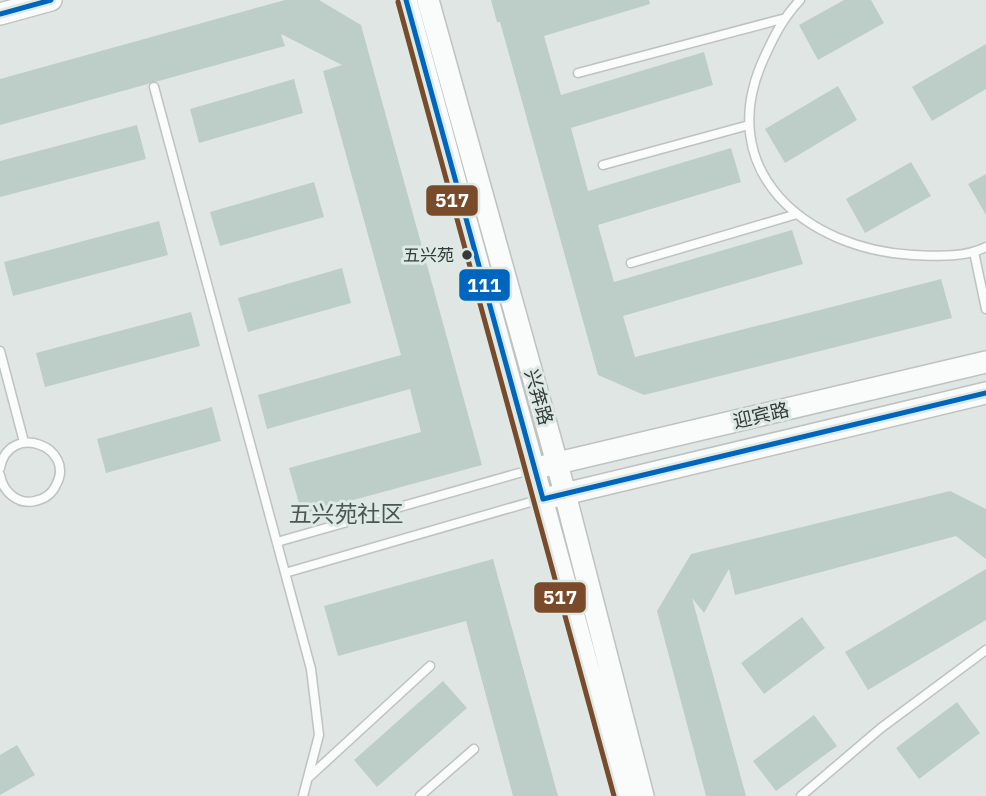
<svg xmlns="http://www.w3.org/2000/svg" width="986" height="796" font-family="'IBM Plex Sans','Noto Sans SC',sans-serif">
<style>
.building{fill:#bdcec8}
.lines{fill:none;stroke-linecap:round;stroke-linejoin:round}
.lane-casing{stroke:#bec3c1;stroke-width:11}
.secondary-casing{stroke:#bec3c1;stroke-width:24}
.lane{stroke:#fafbfb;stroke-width:8}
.secondary{stroke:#fafbfb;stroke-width:21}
.bus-1-casing{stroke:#dde9e4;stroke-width:10}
.bus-2-casing{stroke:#dde9e4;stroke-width:10}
.bus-1{stroke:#0065bd;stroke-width:5}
.bus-2{stroke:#7a4b2a;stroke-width:5}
.bus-dot{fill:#353a38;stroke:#dde9e4;stroke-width:2.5}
.labels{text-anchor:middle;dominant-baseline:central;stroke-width:6;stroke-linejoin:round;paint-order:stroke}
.bus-label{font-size:17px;fill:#353a38;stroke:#dde9e4;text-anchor:end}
.street-label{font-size:19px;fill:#353a38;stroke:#dde9e4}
.quarter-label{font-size:23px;fill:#4b5652;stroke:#dde9e4}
.line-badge{stroke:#dde9e4;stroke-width:2.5}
.badge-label{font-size:19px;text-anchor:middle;font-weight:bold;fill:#fff}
</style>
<rect width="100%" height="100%" fill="#e0e6e3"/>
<path class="building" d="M285,0H319L361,25L482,465L302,514L289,468L421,432L410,389L267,429L258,395L401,355L323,71L342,65L281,34L285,46L0,125V79Z
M491,0H649L650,4L544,36L561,95L704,52L713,85L571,128L588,191L731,148L741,182L598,225L614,282L792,230L803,264L623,316L635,357L941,279L952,318L644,395L598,375L500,22H497Z
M844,0H871L884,23L818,60L799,25Z
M986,44V89L932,121L912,87Z
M294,79L303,113L199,143L190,109Z
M838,86L857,120L785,163L765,129Z
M137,125L146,159L0,197V161Z
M911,162L931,196L865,233L846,199Z
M986,174V215L968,184Z
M314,182L324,217L220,246L210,212Z
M159,221L168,255L13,296L4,262Z
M342,268L351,303L248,332L238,298Z
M191,312L200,346L45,387L36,353Z
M212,407L221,441L106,473L97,439Z
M950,491L986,509V559L956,536L735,595L729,569L704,613L692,598L746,796H706L657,611L691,554Z
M493,559L558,796H513L466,621L338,656L324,606Z
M986,569V620L868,690L845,652Z
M802,617L825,648L764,694L741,663Z
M443,681L467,708L377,787L354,760Z
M957,702L980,733L919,779L896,748Z
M814,715L837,746L776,791L753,761Z
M17,745L35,775L0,795V755Z"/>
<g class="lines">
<g class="lane-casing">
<path id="lane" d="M800,0C783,18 774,36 764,58C712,171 806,249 913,255C938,256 963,258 986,247
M578,73L782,19
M154,87L311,669L319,735L303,796
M603,165L749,125
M974,252L986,309
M631,263L797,214
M0,351L24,442
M0,468C9,421 77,447 56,485C52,494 45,499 35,501C18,505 3,492 0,475
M277,542L533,469
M285,573L541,499
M308,778L430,666
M420,796L474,749
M801,796L881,728L986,650"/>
</g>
<g class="secondary-casing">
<path id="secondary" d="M406,0L623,796
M428,0L557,463L643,796
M0,14L51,0
M545,466L986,362
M552,497L986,393"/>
</g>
<use href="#lane" class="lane"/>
<use href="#secondary" class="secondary"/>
<g class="bus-1-casing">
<path id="bus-1" d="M406,0L543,499L986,393
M0,14L51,0"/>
</g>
<g class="bus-2-casing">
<path id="bus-2" d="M398,2L614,796"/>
</g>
<use href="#bus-1" class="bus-1"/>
<use href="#bus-2" class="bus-2"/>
</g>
<circle class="bus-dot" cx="467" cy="255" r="6"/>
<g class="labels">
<g class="bus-label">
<text x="454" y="255">五兴苑</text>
</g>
<g class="street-label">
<text transform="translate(539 397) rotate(74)">兴奔路</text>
<text transform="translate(761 415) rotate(-13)">迎宾路</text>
</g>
<g class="quarter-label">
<text x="346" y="513">五兴苑社区</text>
</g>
</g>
<g class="line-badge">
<rect x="425" y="184" width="54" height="33" rx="7" fill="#7a4b2a"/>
<rect x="458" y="268" width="53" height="34" rx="7" fill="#0065bd"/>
<rect x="533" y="581" width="54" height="33" rx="7" fill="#7a4b2a"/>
</g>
<g class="badge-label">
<text x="452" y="207">517</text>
<text x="484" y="292">111</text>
<text x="560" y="604">517</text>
</g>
</svg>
